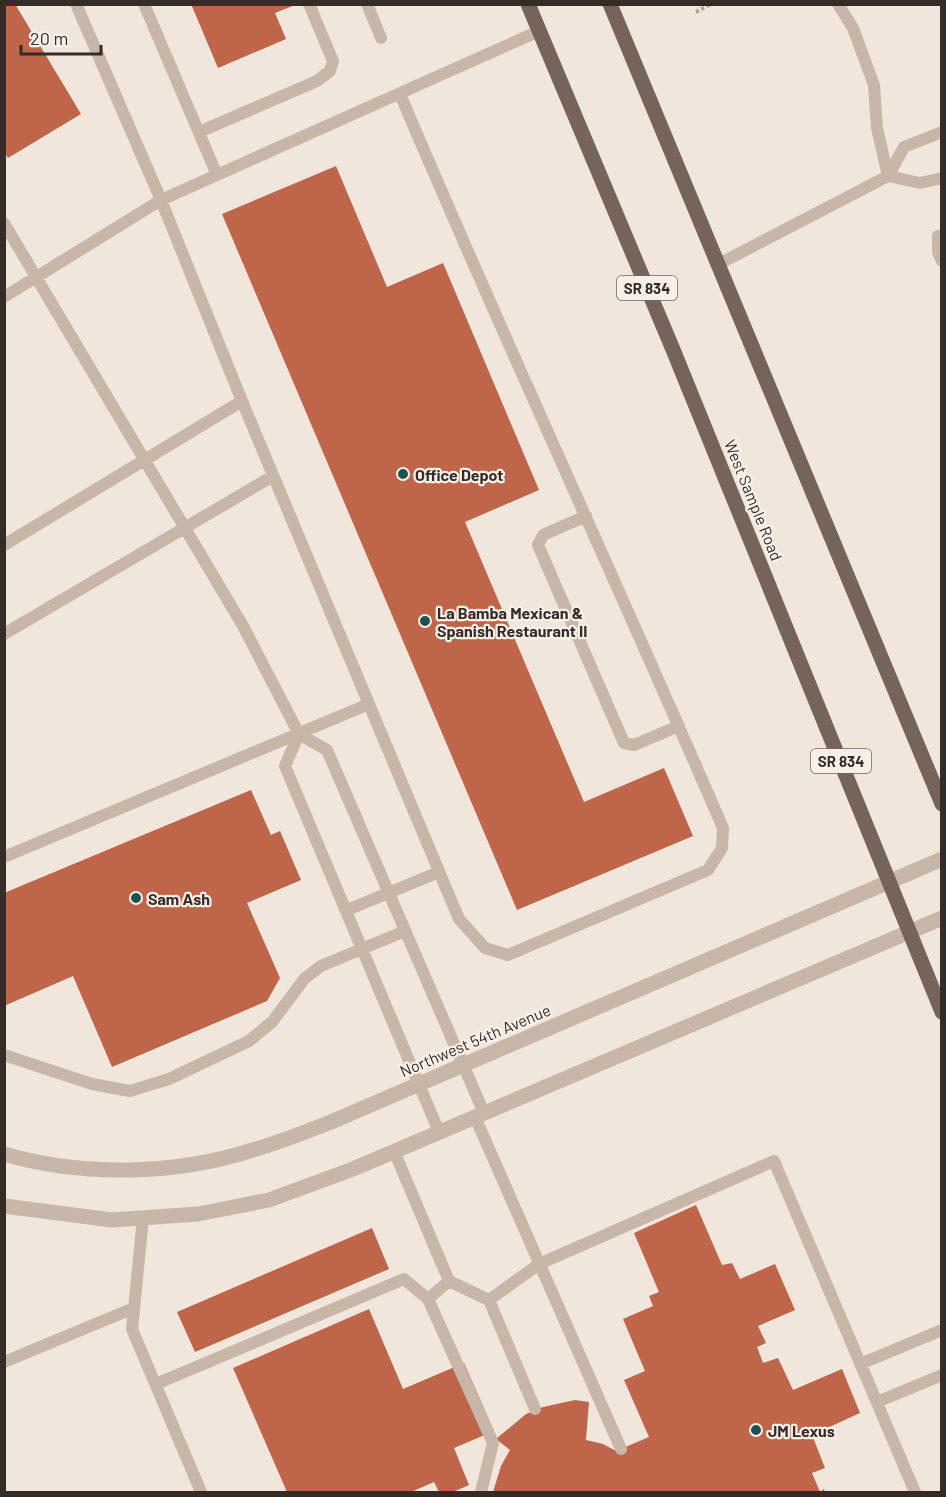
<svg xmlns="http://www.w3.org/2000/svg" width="946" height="1497" font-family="Barlow,sans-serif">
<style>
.building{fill:#bf654a}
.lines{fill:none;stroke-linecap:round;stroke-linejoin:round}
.path{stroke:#b3a092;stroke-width:4;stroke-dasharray:3 3;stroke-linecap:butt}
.service{stroke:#c8b6a8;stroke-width:12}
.tertiary{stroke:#c8b6a8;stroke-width:15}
.primary{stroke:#766359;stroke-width:15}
.poi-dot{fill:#1f5154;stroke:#f8f0e7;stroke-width:2}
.labels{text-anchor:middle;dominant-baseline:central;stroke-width:4.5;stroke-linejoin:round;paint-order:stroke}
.shield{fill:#f8f0e7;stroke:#706761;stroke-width:1.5}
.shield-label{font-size:15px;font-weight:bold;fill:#352c28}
.poi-label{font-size:16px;font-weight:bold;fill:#352c28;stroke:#f8f0e7;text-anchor:start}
.street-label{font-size:16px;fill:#352c28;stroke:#f8f0e7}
</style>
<rect width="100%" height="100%" fill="#f0e6db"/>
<path class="building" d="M4,4H15L81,114L8,158L4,152Z
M191,4H295V5L275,13L286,39L218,68Z
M336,166L387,287L443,263L539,490L465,522L584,802L664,768L693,836L517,910L222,214Z
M251,790L271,835L280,831L301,880L247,903L280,978L267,1001L112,1067L73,976L4,1006V893Z
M696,1205L722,1265L732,1263L740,1279L775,1264L795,1310L758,1326L766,1343L757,1347L763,1363L778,1358L793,1390L842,1369L860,1413L812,1435L825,1468L812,1473L820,1492L824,1489L825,1492H493L501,1466L510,1450L496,1439L526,1414L543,1407L575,1400L589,1402L586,1440L603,1444L616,1451L649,1437L624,1380L645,1371L623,1319L653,1306L649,1296L659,1292L634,1233Z
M372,1228L389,1269L195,1352L177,1312Z
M369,1309L403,1389L464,1363L494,1431L454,1448L469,1485L453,1492H439L434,1482L411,1492H287L233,1368Z"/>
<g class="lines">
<path class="path" d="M696,12L711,4"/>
<path class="service" d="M76,4L161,200L242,401L459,919L485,948L508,955L708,870L722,848L723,828C617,582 504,340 400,94
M144,4L217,175
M367,4L381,38
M199,132L317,81L330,71L333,61L309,4
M942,132L904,147L888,176L920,183L942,178
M4,223L243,626L299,734L327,750L484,1113
M942,235L938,236V252L942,261
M717,265L888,176L877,128L874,85L853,28L838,4
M4,297L161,200L539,31
M586,516L543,535L538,545L624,743L634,745L679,726
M4,545L242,401
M4,634L273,476
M299,734L285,766L439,1132
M4,857L369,704
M347,910L439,872
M4,1055L92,1084L130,1091L169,1079L249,1041L272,1022L305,978L321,966L405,931
M475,1117L621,1449
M394,1151L449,1281L489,1300L535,1409
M143,1218L132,1329L201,1492
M449,1281L428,1299L493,1443L481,1492
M489,1300L539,1264L774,1161L915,1492
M4,1362L134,1308
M860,1364L942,1330
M156,1384L404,1279L428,1299
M877,1402L942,1375"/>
<path class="tertiary" d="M4,1154C83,1177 175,1175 253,1150C280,1142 305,1132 331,1122L942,859
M4,1206L112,1220L198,1214L269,1200L353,1169L942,918"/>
<path class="primary" d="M528,4L674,352L942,1012
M610,4L942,804"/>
</g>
<g class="poi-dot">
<circle cx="403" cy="474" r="6"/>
<circle cx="425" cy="621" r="6"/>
<circle cx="136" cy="898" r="6"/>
<circle cx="756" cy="1430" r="6"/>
</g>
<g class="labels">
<g class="shield">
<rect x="617" y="276" width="60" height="24" rx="4.5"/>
<rect x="811" y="749" width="60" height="24" rx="4.5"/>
</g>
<g class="shield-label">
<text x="647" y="288">SR 834</text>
<text x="841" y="761">SR 834</text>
</g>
<g class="poi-label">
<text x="415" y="474">Office Depot</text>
<text x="437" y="612">La Bamba Mexican &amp;<tspan x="437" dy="18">Spanish Restaurant II</tspan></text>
<text x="148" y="898">Sam Ash</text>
<text x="768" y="1430">JM Lexus</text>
</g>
<g class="street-label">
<text transform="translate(754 500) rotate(68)">West Sample Road</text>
<text transform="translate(475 1040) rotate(-23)">Northwest 54th Avenue</text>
</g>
</g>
<rect width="946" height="1497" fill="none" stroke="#352c28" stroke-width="12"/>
<path d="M21 45v9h80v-9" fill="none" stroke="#352c28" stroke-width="3"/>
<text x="30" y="45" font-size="18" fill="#352c28" stroke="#f8f0e7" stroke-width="4.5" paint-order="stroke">20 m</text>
</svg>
